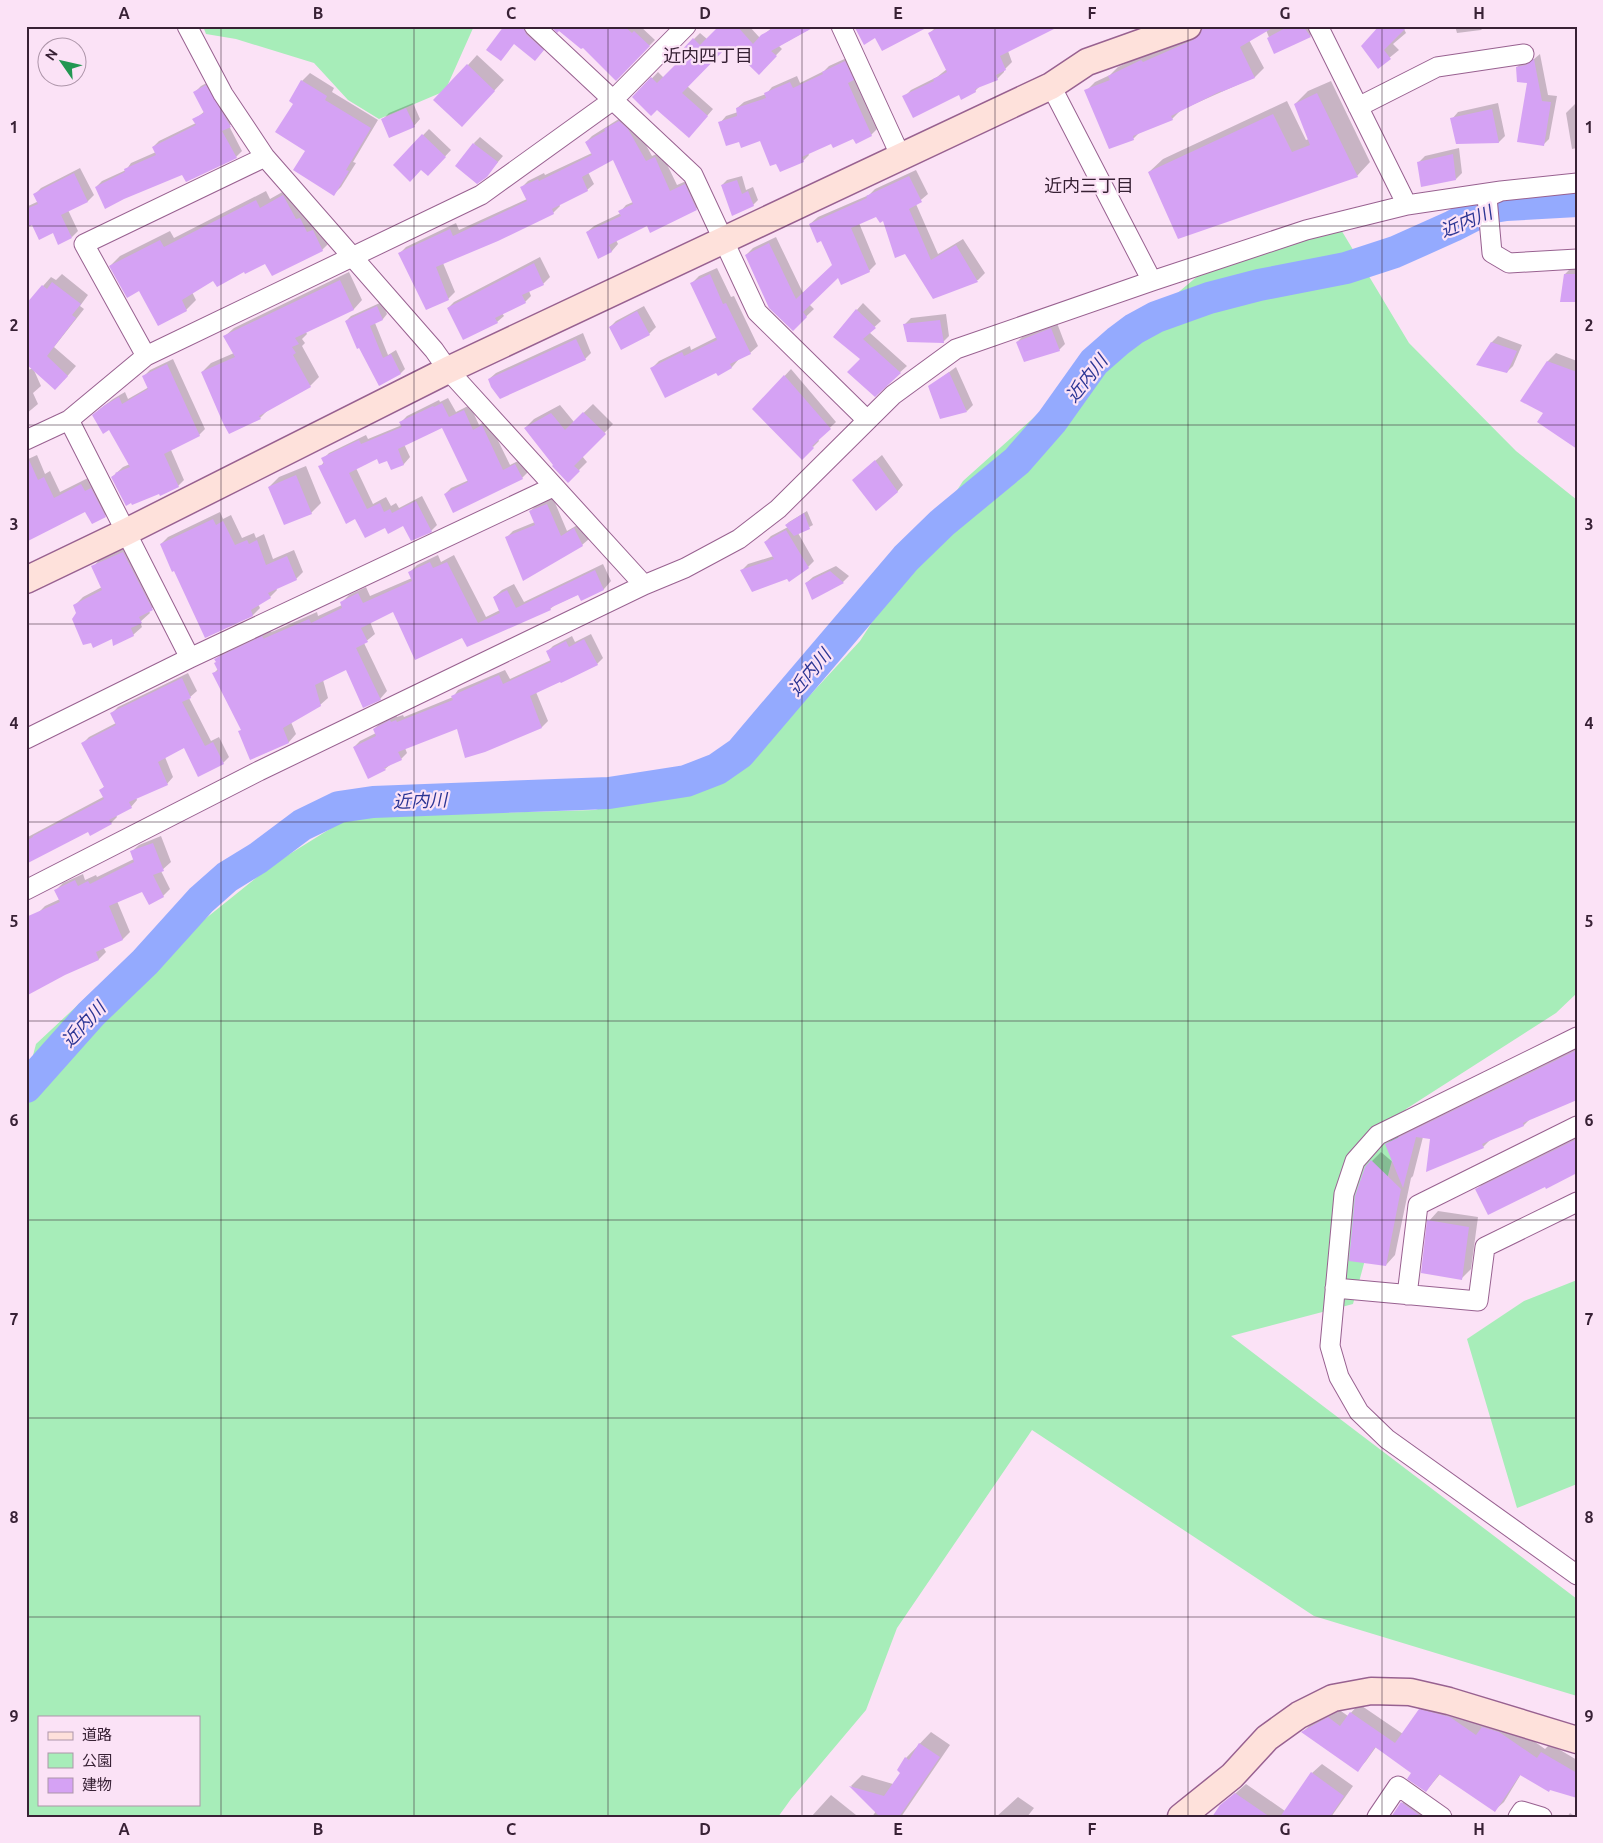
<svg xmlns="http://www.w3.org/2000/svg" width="1603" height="1843" font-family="Ubuntu,'Noto Sans JP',sans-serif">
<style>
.green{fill:#a7edb9;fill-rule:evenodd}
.shadow{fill:#0003}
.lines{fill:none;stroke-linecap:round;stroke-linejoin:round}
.river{stroke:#94aafe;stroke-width:32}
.building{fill:#d5a2f4}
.street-casing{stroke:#986190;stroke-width:21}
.secondary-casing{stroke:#986190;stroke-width:29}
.street{stroke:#fff;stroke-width:19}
.secondary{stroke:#fee1db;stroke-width:26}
.grid{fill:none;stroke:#382135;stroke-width:1;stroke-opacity:0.55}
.labels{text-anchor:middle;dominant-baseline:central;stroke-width:4.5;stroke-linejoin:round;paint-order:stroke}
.neighbourhood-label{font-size:18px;fill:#382135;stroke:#fbe2f6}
.water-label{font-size:18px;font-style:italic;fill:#2b3594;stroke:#fbe2f6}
.neatline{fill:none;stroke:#382135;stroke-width:2}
.grid-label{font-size:16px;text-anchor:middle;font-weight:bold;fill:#382135}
</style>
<rect width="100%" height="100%" fill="#fbe2f6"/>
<path class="green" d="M203,26H474L445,91L379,119L348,100L314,63L236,39L206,34Z
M1340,228L1409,343L1516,451L1577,500V993L1556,1013L1406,1109L1353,1304L1231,1336L1577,1599V1696L1314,1616L1032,1430L897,1628L866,1710L791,1799L778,1817H26V1082L36,1044L127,959L200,923L272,865L346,819L415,815L595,810L749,761L860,641L963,481L1099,359L1218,259ZM39,1717H199V1804H39Z
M1577,1280V1484L1517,1508L1467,1339L1524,1301Z"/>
<path class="shadow" d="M506,26H530L548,45L540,54L515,43Z
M553,26H636L638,28L640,26L655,40L616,79L584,46Z
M721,26H749L760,38L774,26H815L779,46L782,49L759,73L729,44L687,86L713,109L695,130L634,97L658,72L664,78L686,56L681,52L700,33L707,39Z
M937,26H1057L1008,51L1012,62L1004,70V72L997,79L981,85L975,91L959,94L904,97L911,90L937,77L947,69L930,33Z
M1204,26L1319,27L1310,36L1275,52L1266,30L1249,40L1264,68L1255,77L1181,110L1172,119L1140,132L1134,138L1110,147L1086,91L1095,82L1110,75L1118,67L1151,52L1152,54L1203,32Z
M1455,26H1485L1481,30L1457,33Z
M1380,27L1404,29L1406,33L1393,44L1399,50L1378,67Z
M1540,54L1548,95L1557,96L1549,139L1543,145L1528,82L1517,67L1523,61L1534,59Z
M477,55L504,80L472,115L468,65Z
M851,56L859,73L854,78L877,129L871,135L831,143L808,153L809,155L803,161L761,140H740L720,123L726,116L738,112L737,108L744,102L766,94L772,87L797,76L800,83L824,71L829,66Z
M310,73L334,88L332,92L378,120L353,162L356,163L341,187L334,194L306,151L295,103L302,81Z
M212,80L236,120L229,126L242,151L236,157L187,181L182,173L96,187L102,181L126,170L131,163L156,152L153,147L159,141L196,123L194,120L205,111L195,92L201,86Z
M1331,81L1370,162L1357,176L1179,237L1149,172L1163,159L1287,101L1306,140L1309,139L1295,104L1308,91Z
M413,103L420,119L414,126L383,119L389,113Z
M1498,103L1505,136L1499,142L1457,143L1452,119L1458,112Z
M1575,104H1577V148L1572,149L1566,113Z
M625,115L634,123L652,156L661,152L677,185L691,179L702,202L696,209L647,225L616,240L618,244L612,251L599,257L587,232L594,226L621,213L620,212L626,205L633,202L614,158L588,172L594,184L587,190L559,204L560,206L553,213L443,263L455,292L448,299L400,253L406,247L456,223L459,230L527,199L522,187L528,181L544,173L545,175L592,153L586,142L592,136Z
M429,129L451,150L428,175L422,169L394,165Z
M480,137L503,156L486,176L474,143Z
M1459,148L1462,173L1456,179L1418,163L1425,156Z
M80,168L94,195L88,201L68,210L78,231L72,237L32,223L26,226V207L39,201L35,194L41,188Z
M916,170L928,194L916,204L938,254L963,239L985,273L978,280L933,297L884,219L877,215L859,223L876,264L869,271L838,276L809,304L814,309L793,329L746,255L753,248L776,237L803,293L833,265L822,239L810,224L818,217L869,195L875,189Z
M742,176L746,190L753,187L758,200L753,205L722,185L727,180Z
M293,186L332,240L322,250L266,262L245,270L213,279L192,292L196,300L186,310L158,325L140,289L110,266L120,256L170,231L174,238L266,191L270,199Z
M540,257L550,277L543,284L529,291L531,296L525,302L502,313L504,316L497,322L448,308L454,302Z
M717,268L731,297L734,296L758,346L750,353L739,359L732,367L717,371L652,368L659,361L690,346L691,350L717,337L692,283L699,276Z
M1571,268H1577V301L1565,274Z
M349,272L362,300L354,309L306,332L307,334L302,339L305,343L302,346L319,377L310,386L269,409L260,418L202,372L211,363L234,353L225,336L234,328Z
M62,274L88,295L80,306L84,309L54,347L76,366L64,380L26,362L43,286L51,277L56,280Z
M382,302L387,314L383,319L375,323L388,355L396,350L405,369L401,373L379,384L346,321L351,316Z
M863,303L881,321L869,332L907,366L875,395L862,359L834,336Z
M644,306L656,327L649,334L610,327L616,321Z
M946,314L949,336L943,342L905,324L911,318Z
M1057,323L1065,344L1059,350L1017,342L1023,336Z
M583,333L591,353L585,359L489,379L496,373Z
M1498,336L1522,345L1513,366L1507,372L1478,364L1492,342Z
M1556,353L1577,361V448L1545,412L1548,361Z
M173,359L205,429L199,435L171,450L184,480L178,486L112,477L123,467L130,464L100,409L113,399L125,392L128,399L149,387L144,376L150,370Z
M956,367L973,405L967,411L929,387Z
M33,368L41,386L33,393L38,404L26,414V371Z
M791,369L836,422L818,439L819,441L813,447L754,409Z
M448,398L456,412L470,405L479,425L488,420L510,465L522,459L528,472L522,478L445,494L451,488L469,480L443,426L404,444L410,457L404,464L392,468L388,459L378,458L356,468L373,504L386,497L391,506L396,503L399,508L422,496L437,525L431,531L404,524L386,526L356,517L320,467L324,462L323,459L329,453L366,435L368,439L402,425L401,422L407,416L439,400L440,402Z
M593,404L613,424L582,456L587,462L568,481L525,428L534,419L560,405L574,422Z
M37,455L45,474L50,471L60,492L88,478L112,509L105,516L86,511L26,512V460Z
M882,455L903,485L897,492L860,474Z
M306,466L321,503L311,513L269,487L279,477Z
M553,498L567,531L581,523L589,539L582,545L507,537L513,531L535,522L530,511L537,505Z
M807,511L813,525L798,533L814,561L808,567L788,578L742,570L748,564L774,556L765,542L771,536L788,527L786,525L789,522Z
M220,512L223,519L231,515L242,538L254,533L256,538L264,534L273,559L294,550L303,572L296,579L276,588L277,590L270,597L258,604L260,608L253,615L206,637L175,569L161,544L168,537Z
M132,544L161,601L149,611L150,613L140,622L142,627L133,635L112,637L78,613L74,606L83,597L102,587L93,567L101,558Z
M438,555L441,562L454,555L486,617L500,610L494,597L502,590L514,584L524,602L603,564L611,581L604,589L582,599L579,594L555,605L550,609L463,636L394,610L370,622L375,634L364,643L387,691L380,699L346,669L323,680L328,698L320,705L291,722L296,734L289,742L251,758L242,729L214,673L218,669L216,659L223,652L270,630L271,632L274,631L317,612L318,616L342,605V602L349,595L366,587L370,596L412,578L410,572L417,565Z
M836,566L849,576L843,582L813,598L806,583L813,577Z
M591,634L603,658L597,664L536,692L548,721L542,727H457L405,748L407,753L401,759L391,764L385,769L354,747L360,741L376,733L374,729L380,723L396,715L397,717L403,715L404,717L453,697L458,690L505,670L510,679L551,660L547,652L553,646L572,636L575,642Z
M188,673L197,691L189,698L211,741L219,737L229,757L223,763L185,747L165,757L173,777L167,784L136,797L137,800L131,807L116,815L117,817L111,823L89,831L26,862V838L105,796L101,790L105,786L82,744L89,737L116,723L112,713L118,707Z
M161,836L171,862L161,871L170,889L163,896L142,890L117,901L130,932L123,939L103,947L106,952L99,959L65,973L38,913L45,906L60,899L56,890L63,883L83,874L85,880L96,875L97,877L134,859L131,852L139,845Z
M1577,1046V1098L1531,1118L1524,1125L1490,1140L1483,1147L1423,1137L1413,1176L1411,1178L1395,1255L1386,1265L1372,1161L1381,1152L1395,1164L1386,1145L1396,1135Z
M1577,1134V1171L1476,1190L1486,1180Z
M1438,1211L1478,1217L1471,1269L1461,1279L1429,1221Z
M1429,1701L1459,1709L1484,1726L1491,1719L1508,1723L1545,1749L1550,1744L1577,1760V1797L1521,1774L1504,1802L1495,1810L1441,1773L1426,1791L1413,1773L1376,1747L1366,1761L1358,1770L1303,1732L1311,1724L1338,1709L1348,1716L1359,1704L1403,1734L1420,1710Z
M931,1732L950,1745L901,1817H872L876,1811L851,1786L862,1775L893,1784L901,1773L906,1758Z
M1322,1764L1353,1786L1331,1817H1213L1221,1806L1246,1784L1285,1811L1312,1773Z
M1411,1794L1443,1817H1392L1402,1803Z
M831,1795L856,1815L860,1817H811Z
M1018,1797L1034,1808L1027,1817H996Z
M1570,1813L1576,1817H1567Z"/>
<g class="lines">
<path class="river" d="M26,1087L91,1014L145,962L201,900L227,877L258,858L302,825L339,807L373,802L609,793L686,781L717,769L740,753L906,558L942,523L1017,461L1052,421L1094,362L1118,341L1134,329L1156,317L1209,298L1259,285L1346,268L1395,252L1453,226L1488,208L1506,205L1577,201"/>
</g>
<path class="building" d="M504,26H523L526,34L544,50L535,61L514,44L501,61L486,50Z
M551,26H624L632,33L634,31L650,46L616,81L583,48L581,49L559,31L557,33Z
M719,26H737L753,44L761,35L777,26H816L771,51L777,56L759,75L729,46L727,47L682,93L708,116L689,138L657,110L651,116L632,97L651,77L657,83L684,56L680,52L693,38L700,45Z
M854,26H930L882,51L875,38L864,45Z
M942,26H1060L1000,56L1006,70L996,75L998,80L975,89L976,92L961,100L959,95L913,118L902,96L934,81L933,79L947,72L928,33Z
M1203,26H1276L1240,47L1255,78L1221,92V91L1171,116L1173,120L1133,136L1134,140L1109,149L1084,90L1110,80L1108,76L1141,60L1143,62L1193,40L1200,35Z
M1289,26H1303L1311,37L1274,54L1267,38Z
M1379,26H1408L1384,50L1391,59L1378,69L1361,46Z
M1534,59L1542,101L1551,102L1544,146L1517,142L1527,83L1517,82L1516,67L1526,65Z
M845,61L854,80L848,83L872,136L856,144L853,139L833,148L831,144L802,157L804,162L780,172L776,164L770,166L760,141L741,148L739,142L726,146L718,122L737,116L736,108L766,98L764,93L790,82L793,88L823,74L822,72Z
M467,64L495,91L462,127L433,100Z
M301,80L327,96L325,100L371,128L346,170L349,171L334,196L293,170L305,151L275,132L293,104L289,101Z
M206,85L231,127L222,131L237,158L186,182L182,175L124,199L105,209L95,187L125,172L124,169L156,155L152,147L196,125L192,119L204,113L193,92Z
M1317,93L1358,177L1178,239L1148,172L1273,114L1292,152L1310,145L1294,104Z
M406,108L415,127L389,138L381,119Z
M1492,109L1499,143L1456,144L1450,118Z
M619,121L628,129L646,161L655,157L670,191L685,184L697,210L650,233L647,226L609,245L612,252L598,259L586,232L621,216L618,211L633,204L613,160L582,177L588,191L552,209L554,214L498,241L436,267L449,300L426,310L398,253L450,229L453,236L527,201L520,187L538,179L539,181L592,155L585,142L605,131L604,129Z
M422,134L446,157L428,176L421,170L410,182L393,165Z
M473,143L498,162L487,177L477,184L455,166Z
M1453,154L1456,180L1421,187L1417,162Z
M74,173L88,202L61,215L72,238L58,245L53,233L39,240L32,225L26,228V209L38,204L33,194Z
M909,176L922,202L909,209L931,260L956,245L978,282L933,299L905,254L895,258L883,221L880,223L876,217L851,228L870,272L841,285L838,278L803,312L807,317L793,331L769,308L745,255L769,243L796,299L832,265L821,241L817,243L809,224L867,198L866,196Z
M737,180L742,194L748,191L754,206L732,216L721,185Z
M283,195L296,219L300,218L307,232L313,230L323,251L272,276L265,264L245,274L244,272L217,287L213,281L182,300L187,311L158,326L139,291L127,298L109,266L160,240L164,247L256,200L260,208Z
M534,263L544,285L522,295L526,303L495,318L498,323L463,340L447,308Z
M710,274L723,304L726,303L751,354L730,364L732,368L718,376L716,373L665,398L650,368L682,352L684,356L717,340L690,283Z
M1564,274H1577V302H1560Z
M340,280L354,310L295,338L299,344L292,347L296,353L293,355L311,387L259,416L261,419L229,434L223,423L201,372L235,357L223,336Z
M52,282L81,304L72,315L76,318L47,356L68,376L55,390L26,364V304L42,285L47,289Z
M377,306L383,320L370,326L383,358L391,354L401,374L379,386L359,348L357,349L345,321Z
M856,309L876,328L863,339L901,373L875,397L847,372L860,359L833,337Z
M637,311L650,335L621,350L609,327Z
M940,320L944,343L907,342L903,324Z
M1051,328L1060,351L1024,362L1016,342Z
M576,339L586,360L500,399L491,387L488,379Z
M1491,342L1517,351L1507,373L1476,365Z
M1547,361L1577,372V449L1537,422L1543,413L1520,401Z
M167,364L200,436L164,454L179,487L160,496L159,494L132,505L131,503L126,506L111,477L116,474L115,473L130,467L109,430L103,434L92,415L105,405L119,397L122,404L148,389L142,376Z
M949,372L967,412L940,419L928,386Z
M784,375L831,429L812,446L814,448L802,460L752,409Z
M442,403L449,417L464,410L473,430L482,425L503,470L515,464L523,479L453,513L444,494L468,482L442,428L398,449L404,465L391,470L387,461L379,464L377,459L349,473L367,509L380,503L384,512L390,509L392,513L416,501L432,532L411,541L403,526L388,534L385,528L365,538L355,519L346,524L318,466L324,464L321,458L359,440L361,444L402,427L399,422L433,406L434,407Z
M583,412L606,434L574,466L580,471L568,483L552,466L553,465L524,428L551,413L565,430Z
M26,453L38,480L44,477L54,498L81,484L85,491L91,488L106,517L92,524L85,512L26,542Z
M875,460L898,492L876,511L852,480Z
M296,475L312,514L284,525L268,487Z
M547,504L561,536L574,528L583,546L523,581L505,537L535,525L529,511Z
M804,513L810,529L794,536L785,525Z
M213,519L216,525L223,521L235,545L247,540L249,544L257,540L266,565L287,556L297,580L268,593L271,598L251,610L253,616L205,638L174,571L172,572L160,544Z
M786,530L809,568L789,582L787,579L752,592L740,570L774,559L764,542Z
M123,552L153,610L139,617L142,623L131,628L134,636L113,646L112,639L93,648L91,643L83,645L72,619L76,613L73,605L102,590L91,566Z
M430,562L433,568L447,562L478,623L500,613L493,597L507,590L516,608L595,570L604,590L581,601L578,595L550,608L551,610L467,647L462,638L415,660L393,612L361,628L368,642L356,648L381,700L363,708L346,670L315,685L321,706L283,728L289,743L250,760L238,731L241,730L212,673L218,671L214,663L216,662L214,659L262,636L264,639L265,638L309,619L311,623L342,608L340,602L358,593L363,603L412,581L408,572Z
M830,571L844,583L812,600L805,583Z
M584,639L598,665L561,683L560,682L530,696L542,728L485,752L465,758L457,729L398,752L402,760L384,768L386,770L368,779L353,747L376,736L373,729L390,720L391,722L396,720L397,722L453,700L451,696L499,675L503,684L551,662L546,651L566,641L569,647Z
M182,678L191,698L182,702L205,746L213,742L224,764L198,777L184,748L158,762L168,785L129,802L132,808L109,820L112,824L90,836L88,832L26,864V841L33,837V836L104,799L99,790L104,787L81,743L116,725L110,713Z
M153,843L164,871L153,875L164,897L149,905L142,892L109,906L123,940L96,952L99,960L65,975L26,996V917L60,902L54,890L75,880L78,886L88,881L90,884L134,862L130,851Z
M1577,1050V1100L1523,1123L1524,1126L1482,1144L1484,1148L1426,1172L1430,1139L1416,1137L1403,1188L1385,1144Z
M1577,1139V1173L1546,1189L1545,1187L1488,1215L1475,1189Z
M1371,1160L1401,1189L1386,1266L1349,1261L1355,1196L1365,1167Z
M1427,1220L1469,1227L1462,1280L1421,1273Z
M1419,1709L1450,1717L1476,1735L1482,1727L1499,1732L1537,1758L1541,1752L1577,1773V1798L1550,1790L1549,1792L1520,1775L1495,1812L1439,1774L1426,1792L1407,1779L1411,1773L1375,1747L1358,1772L1301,1732L1328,1717L1340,1726L1350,1712L1395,1743Z
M919,1743L940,1757L899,1817H880L849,1786L884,1796L900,1773L897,1770L905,1757L909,1760Z
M1311,1772L1344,1796L1330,1817H1280Z
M1235,1793L1270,1817H1212L1220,1805Z
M1401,1802L1422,1817H1391Z"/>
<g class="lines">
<g class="street-casing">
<path id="street" d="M187,26L223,94L265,157L434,350L448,370L644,585
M534,26L693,175L757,312L867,420
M841,26L901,157
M1318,26L1407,205
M1051,86L1152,281
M1358,107L1437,67L1524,54
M1501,191L1487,197L1492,253L1509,263L1577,259
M146,356L84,244L265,157
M69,420L190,658
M26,440L69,420L146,356L481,195L613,100L686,26
M26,739L190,658L553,487
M26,890L259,771L644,585L685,568L739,539L778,509L893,395L956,349L1152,281L1306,230L1407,205L1501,191L1577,183
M1577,1037L1378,1135L1355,1161L1344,1194L1330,1346L1339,1377L1359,1412L1387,1439L1577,1575
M1335,1288L1478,1301L1485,1247L1577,1202
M1407,1295L1418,1205L1577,1126
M1377,1817L1398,1786L1442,1817
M1518,1817L1522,1811L1542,1817"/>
</g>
<g class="secondary-casing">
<path id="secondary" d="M26,580L126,532L448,370L1051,86L1087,62L1188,26
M1181,1817L1232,1776L1267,1738L1299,1715L1333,1698L1371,1691L1410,1692L1449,1701L1577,1740"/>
</g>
<use href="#street" class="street"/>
<use href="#secondary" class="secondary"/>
</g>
<path class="grid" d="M221,26V1817M414,26V1817M608,26V1817M802,26V1817M995,26V1817M1188,26V1817M1382,26V1817M26,226H1577M26,425H1577M26,624H1577M26,822H1577M26,1021H1577M26,1220H1577M26,1418H1577M26,1617H1577"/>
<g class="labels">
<g class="neighbourhood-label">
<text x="708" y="55">近内四丁目</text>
<text x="1089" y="185">近内三丁目</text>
</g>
<g class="water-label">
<text transform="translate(1466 221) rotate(-22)">近内川</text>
<text transform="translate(1086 378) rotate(-51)">近内川</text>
<text transform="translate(809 672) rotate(-50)">近内川</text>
<text transform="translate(420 800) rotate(-2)">近内川</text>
<text transform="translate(83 1024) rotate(-47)">近内川</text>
</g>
</g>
<rect width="1603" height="1843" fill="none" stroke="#fbe2f6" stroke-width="55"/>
<rect x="38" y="1716" width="162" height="90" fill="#fbe2f6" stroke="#ad95a9"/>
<rect x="48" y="1732" width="25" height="8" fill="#fee1db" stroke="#ad95a9"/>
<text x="82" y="1740" font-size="15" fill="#382135">道路</text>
<rect x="48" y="1753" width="25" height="15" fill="#a7edb9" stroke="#ad95a9"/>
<text x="82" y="1766" font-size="15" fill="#382135">公園</text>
<rect x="48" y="1778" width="25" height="15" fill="#d5a2f4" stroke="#ad95a9"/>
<text x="82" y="1790" font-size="15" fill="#382135">建物</text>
<g transform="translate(62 62) rotate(304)"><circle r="24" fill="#fbe2f6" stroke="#ad95a9"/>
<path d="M0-4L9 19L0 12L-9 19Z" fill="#229752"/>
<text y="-8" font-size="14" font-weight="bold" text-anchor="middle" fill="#382135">N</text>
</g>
<rect x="28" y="28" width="1548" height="1788" class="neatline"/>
<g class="grid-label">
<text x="124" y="19">A</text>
<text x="318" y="19">B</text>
<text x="511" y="19">C</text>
<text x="705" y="19">D</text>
<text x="898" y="19">E</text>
<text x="1092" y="19">F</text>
<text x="1285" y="19">G</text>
<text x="1479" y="19">H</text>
<text x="14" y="133">1</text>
<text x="1589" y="133">1</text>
<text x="14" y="331">2</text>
<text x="1589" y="331">2</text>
<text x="14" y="530">3</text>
<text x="1589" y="530">3</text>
<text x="14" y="729">4</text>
<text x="1589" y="729">4</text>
<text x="14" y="927">5</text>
<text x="1589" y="927">5</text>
<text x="14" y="1126">6</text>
<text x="1589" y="1126">6</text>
<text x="14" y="1325">7</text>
<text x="1589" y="1325">7</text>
<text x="14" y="1523">8</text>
<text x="1589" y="1523">8</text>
<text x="14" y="1722">9</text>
<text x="1589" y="1722">9</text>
<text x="124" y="1835">A</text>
<text x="318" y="1835">B</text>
<text x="511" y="1835">C</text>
<text x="705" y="1835">D</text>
<text x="898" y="1835">E</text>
<text x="1092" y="1835">F</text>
<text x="1285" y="1835">G</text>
<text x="1479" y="1835">H</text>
</g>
</svg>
